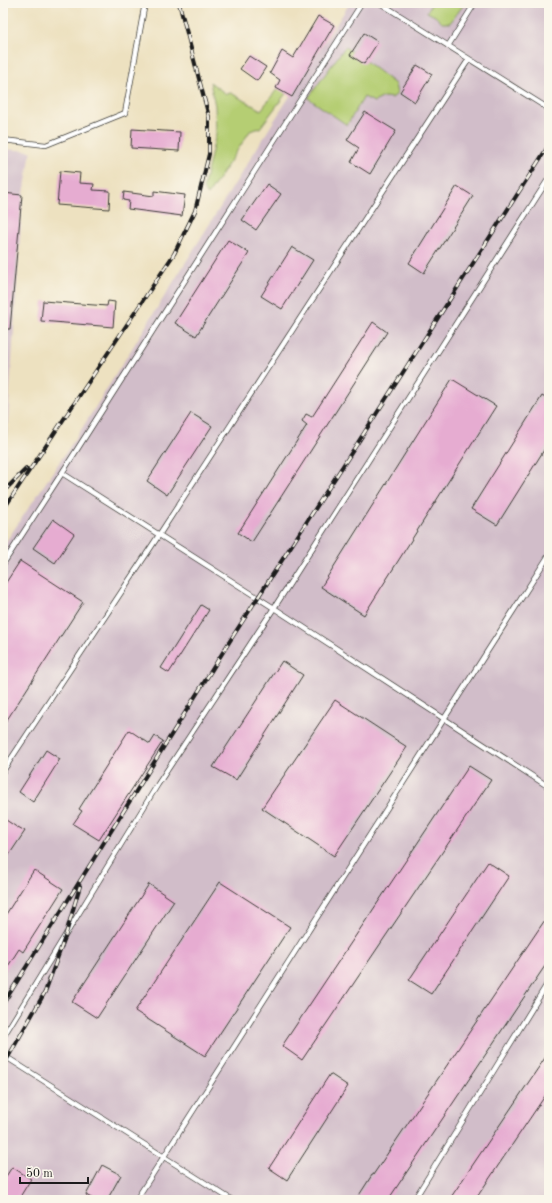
<svg xmlns="http://www.w3.org/2000/svg" width="552" height="1203" font-family="'Old Standard TT',serif">
<style>
.industrial{fill:#d1bdc9}
.green{fill:#b5ce73;stroke:#687548}
.building{fill:#e6acd1}
.lines{fill:none;stroke-linecap:round;stroke-linejoin:round}
.service-casing{stroke:#3b3a35;stroke-width:6}
.service{stroke:#fff;stroke-width:4.5}
.rail-casing{stroke:#1c1c1c;stroke-width:4}
.rail{stroke:#fbf7ec;stroke-width:2.5;stroke-dasharray:8;stroke-linecap:butt}
</style>
<rect width="100%" height="100%" fill="#fbf7ec"/>
<filter id="ink" filterUnits="userSpaceOnUse"><feTurbulence type="fractalNoise" baseFrequency=".025" numOctaves="2"/><feDisplacementMap in="SourceGraphic" scale="8" xChannelSelector="R" yChannelSelector="G"/><feConvolveMatrix kernelMatrix="1 2 1 2 8 2 1 2 1" color-interpolation-filters="sRGB"/></filter>
<filter id="wash" filterUnits="userSpaceOnUse"><feTurbulence type="fractalNoise" baseFrequency=".012" numOctaves="4" result="noise"/><feDisplacementMap in="SourceGraphic" scale="16" xChannelSelector="R" yChannelSelector="G"/><feGaussianBlur stdDeviation="0.9" result="paint"/><feColorMatrix in="noise" values="0 0 0 0 0 0 0 0 0 0 0 0 0 0 0 0 0 1.4 0 .05"/><feComposite in="paint" operator="in"/></filter>
<g filter="url(#wash)">
<rect width="100%" height="100%" fill="#ede1c0"/>
<path class="industrial" d="M350,3H549V1200H3V546L83,427L272,124Z
M3,149L31,151L22,206L5,467L3,469Z"/>
<path class="green" d="M432,3H465L450,23H442L435,16L427,12Z
M345,47L359,56L395,84L397,94L392,98L384,97L374,102L364,97L347,125L308,98Z
M210,82L226,94L231,93L261,110L281,84L290,88L260,128L250,131L208,195L203,189L216,134L215,106Z"/>
<g id="blocks">
<path class="building" d="M318,16L334,25L292,97L276,88L280,80L270,73L282,51L293,58Z
M364,33L378,42L364,64L350,55Z
M249,56L266,67L257,81L240,69Z
M417,65L432,74L415,102L400,92Z
M365,112L396,131L370,174L351,162L359,148L347,140Z
M132,129L180,132L179,151L131,148Z
M60,171L80,173L79,183L94,184L93,190L110,191L109,209L57,205Z
M267,184L281,194L256,230L242,220Z
M457,186L473,196L424,273L409,263Z
M154,191L185,195L182,216L128,209L129,201L123,200L124,192L154,196Z
M3,193L22,195L10,329H3Z
M228,240L249,253L196,336L175,323Z
M292,247L313,260L282,309L261,296Z
M43,301L107,306L108,301L115,302L113,327L41,321Z
M373,322L387,332L252,542L238,533L307,425L302,421L306,414L312,417Z
M452,379L496,406L364,615L321,587Z
M542,396L549,400V442L497,525L471,509Z
M191,413L212,426L167,495L147,481Z
M53,519L74,534L55,563L33,548Z
M20,561L83,602L3,726V587Z
M201,605L209,610L169,673L161,668Z
M282,661L303,675L236,780L213,767Z
M335,700L407,747L334,856L262,808Z
M129,730L150,744L155,736L163,741L99,840L73,824L82,811L79,809Z
M46,750L60,759L33,802L19,792Z
M469,766L491,780L302,1060L282,1046Z
M3,818L18,828V827L25,831L3,864Z
M488,862L509,876L431,994L409,980Z
M34,870L63,889L23,952L19,949L3,974V919Z
M220,882L290,927L205,1056L135,1011Z
M149,884L174,901L97,1018L72,1002Z
M549,914V960L388,1200H356L372,1175H373Z
M549,1052V1090L475,1200H449Z
M330,1074L348,1086L287,1180L269,1168Z
M102,1165L121,1175L107,1200H95L86,1195Z
M12,1167L31,1179L18,1200H3V1181Z"/>
</g>
</g>
<g filter="url(#ink)">
<use href="#blocks" fill-opacity="0" stroke="#3b3a35" stroke-width="1"/>
<g class="lines">
<g class="service-casing">
<path id="service" d="M380,3L549,109
M448,46L475,3
M3,140L46,145L125,113L145,3
M62,473L274,608L549,787
M3,564L62,473L362,3
M3,771L159,535L469,59
M3,1037L158,784L274,608L549,178
M3,1055L232,1200
M136,1200L549,555
M414,1200L549,981"/>
</g>
<use href="#service" class="service"/>
<g class="rail-casing">
<path id="rail" d="M3,492L26,469
M3,510L174,254L195,211L209,154V117L179,3
M3,1004L233,636L357,444L549,145
M3,1066L45,992L65,937L80,886"/>
</g>
<use href="#rail" class="rail"/>
</g>
</g>
<rect width="552" height="1203" fill="none" stroke="#fbf7ec" stroke-width="16"/>
<path d="M20 1177v6h68v-6" fill="none" stroke="#1c1c1c" stroke-width="2"/>
<text x="26" y="1177" font-size="12" fill="#1c1c1c" stroke="#fbf7ec" stroke-width="3" paint-order="stroke">50 m</text>
</svg>
